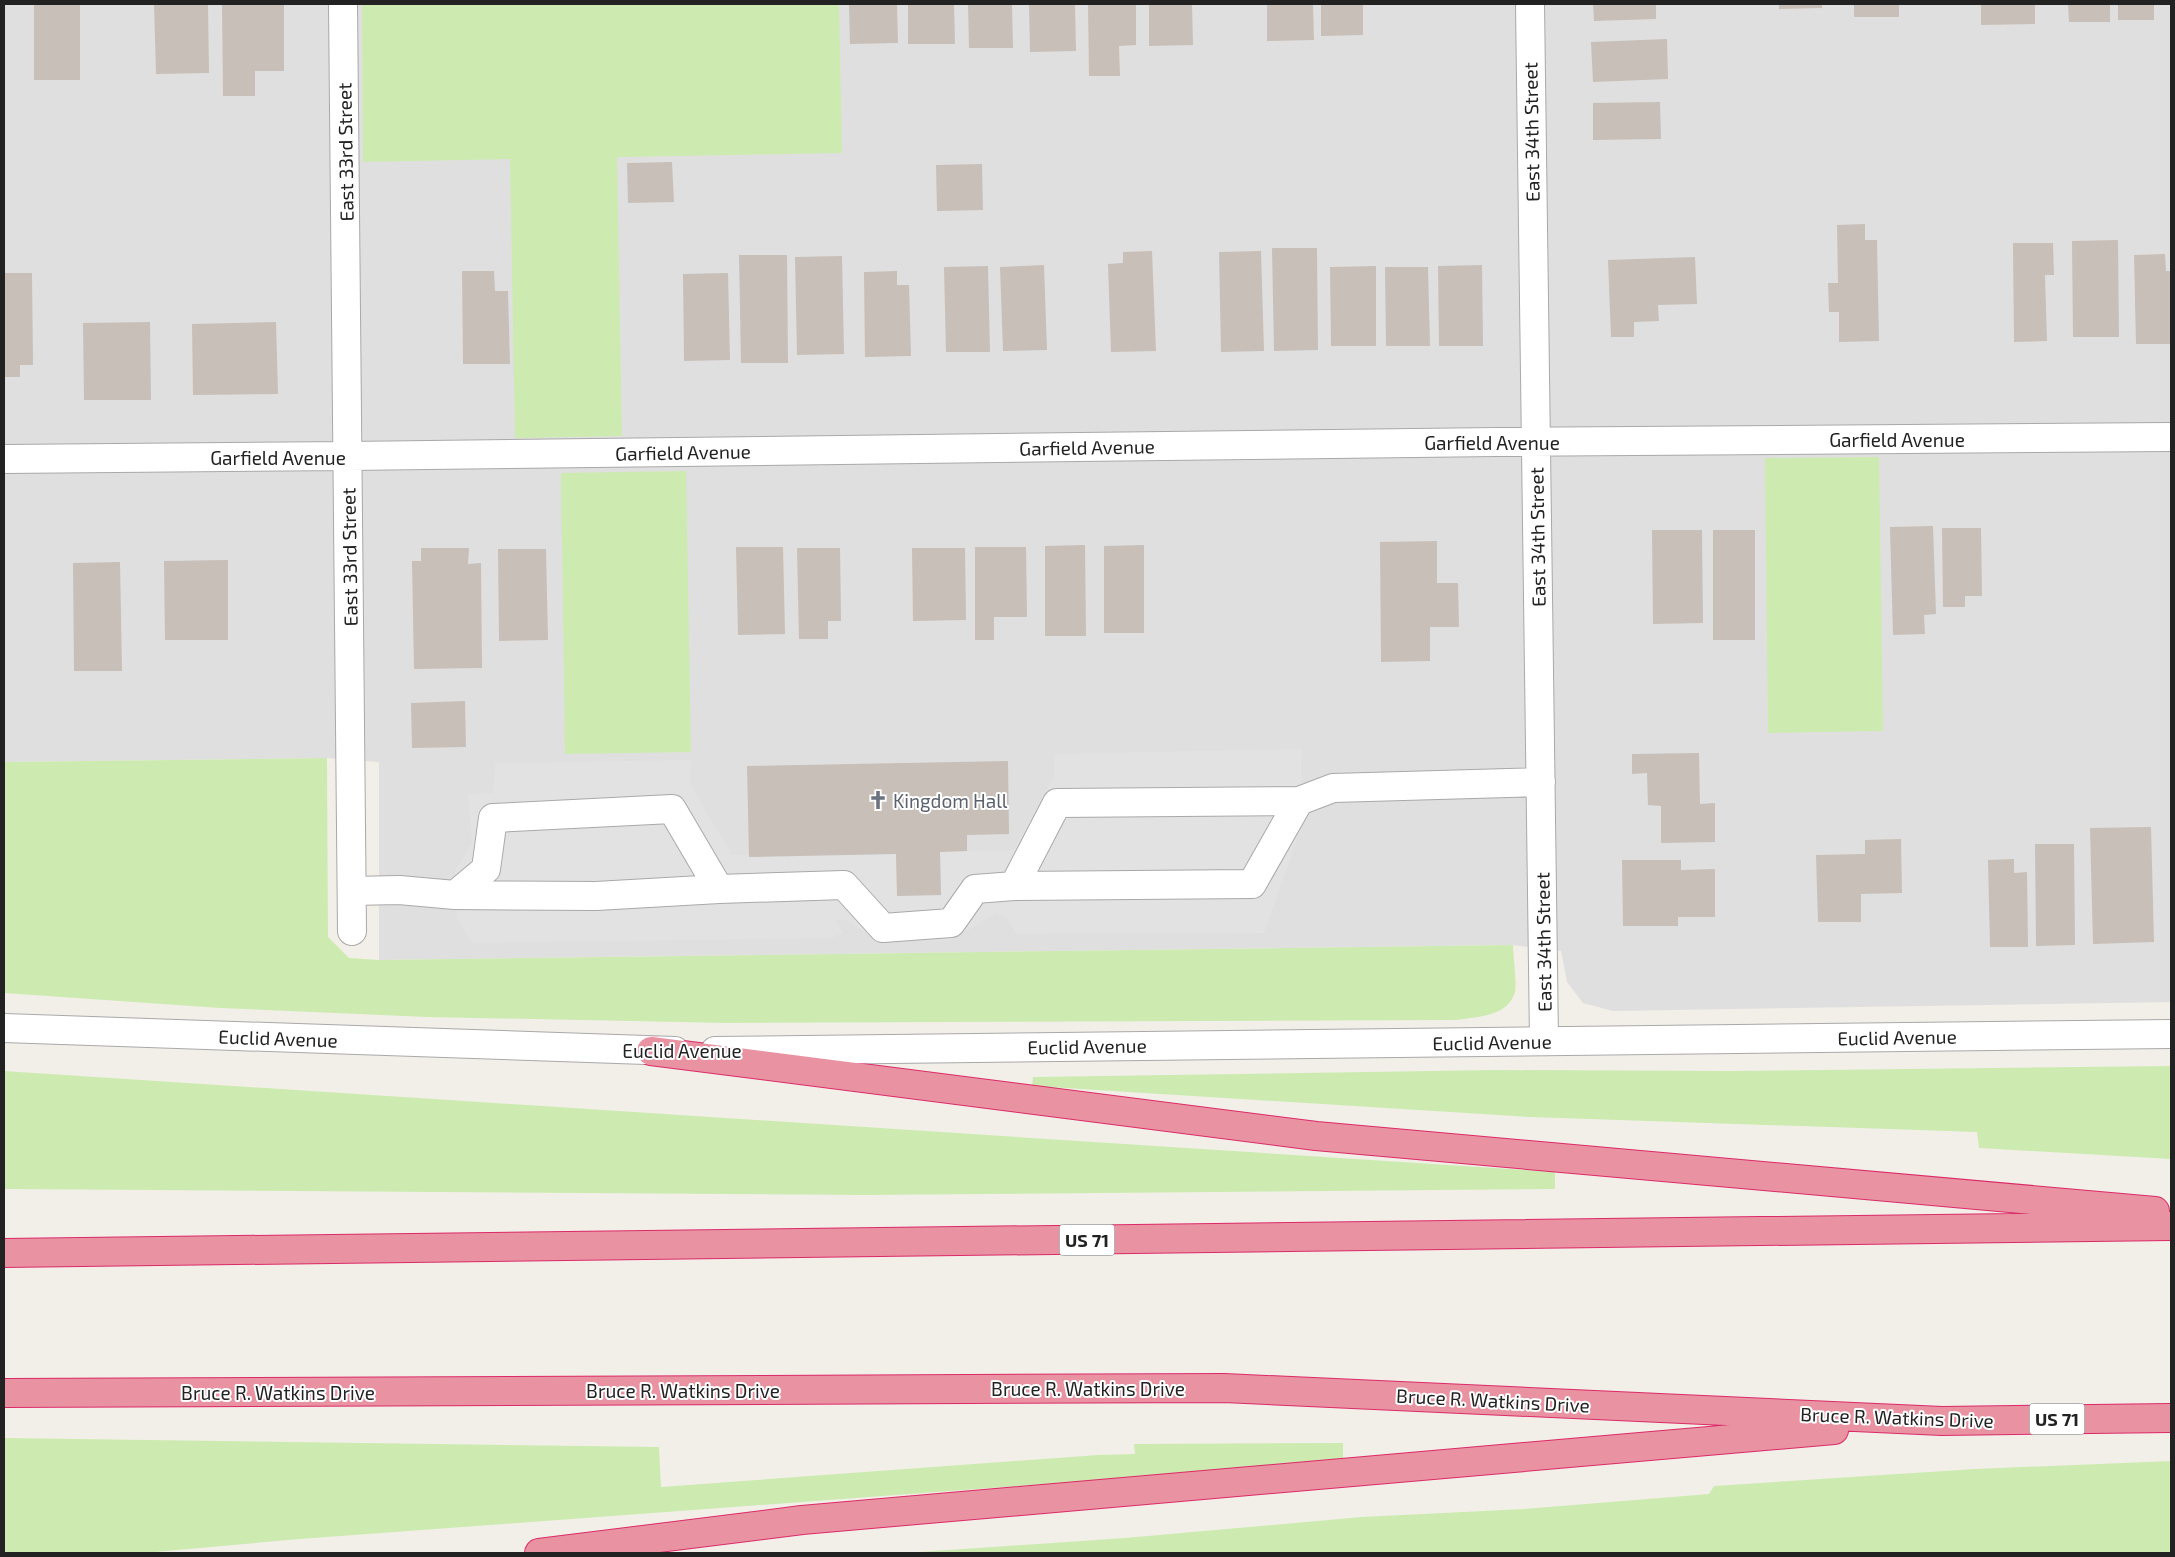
<svg xmlns="http://www.w3.org/2000/svg" width="2175" height="1557" font-family="'Exo 2',sans-serif">
<style>
.residential{fill:#e0dfdf}
.grass{fill:#cdebb0}
.parking{fill:#e2e2e2}
.building{fill:#c7bfb8}
.lines{fill:none;stroke-linecap:round;stroke-linejoin:round}
.minor-casing{stroke:#a9a9a9;stroke-width:30}
.highway-casing{stroke:#dc2a67;stroke-width:30}
.minor{stroke:#fff;stroke-width:28}
.highway{stroke:#e892a2;stroke-width:28}
.labels{text-anchor:middle;dominant-baseline:central;stroke-width:4;stroke-linejoin:round;paint-order:stroke}
.shield{fill:#fff;stroke:#646464;stroke-width:1}
.shield-label{font-size:18px;font-weight:bold;fill:#222}
.street-label{font-size:19px;fill:#222;stroke:#fff}
.worship-label{font-size:19px;fill:#5b616d;stroke:#fff;text-anchor:start}
</style>
<rect width="100%" height="100%" fill="#f2efe9"/>
<path class="residential" d="M4,4H2171V1002L1613,1011L1583,1003L1567,982L1561,951L1513,945L379,960V762L327,758L4,762Z"/>
<path class="grass" d="M362,4H839L842,153L617,157L622,436L515,438L510,159L363,162Z
M1879,457L1883,731L1768,733L1765,458Z
M686,471L691,752L565,754L561,473Z
M327,758L328,937L349,958L379,960L1513,945C1513,956 1517,982 1515,992C1508,1017 1476,1017 1456,1020L728,1023L427,1017L220,1008L4,993V762Z
M2171,1066V1159L1979,1148L1977,1132L1530,1117L1032,1086L1033,1077L1495,1070L1729,1071Z
M4,1071L1555,1172V1189L863,1195L4,1189Z
M4,1438L659,1447L661,1487L1098,1455L1135,1454L1134,1444L1343,1443V1462L300,1539L143,1553H4Z
M2171,1461V1553H904L1125,1538L1362,1517L1524,1509L1709,1494L1714,1486L1975,1469Z"/>
<path class="parking" d="M1302,749L1301,828L1264,933L1017,934L1006,917L996,913L950,941L878,940L845,920H836L842,933L832,938L472,943L457,918L455,870L472,844L468,794L493,793L495,763L691,760L690,784L732,855L896,854L897,896L941,895L940,852L1014,850L1054,776V754Z"/>
<path class="building" d="M34,4H80V80H34Z
M154,4H208L209,73L156,74Z
M222,4H284V71H255V96H223Z
M849,4H897L898,43L850,44Z
M908,4H954L955,44H908Z
M968,4H1012L1013,48H969Z
M1029,4H1075L1076,51L1030,52Z
M1088,4H1136V45L1119,46L1120,76H1089Z
M1149,4H1192L1193,45L1149,46Z
M1267,4H1313L1314,40L1267,41Z
M1321,4H1363V35L1321,36Z
M1593,4H1656V19L1594,21Z
M1779,4H1822V8L1779,9Z
M1854,4H1899V17H1854Z
M1981,4H2035V24L1981,25Z
M2068,4H2110V22H2069Z
M2118,4H2154V20H2118Z
M1667,39L1668,79L1593,82L1591,42Z
M1660,102L1661,139L1593,140V103Z
M672,162L674,202L628,203L627,163Z
M982,164L983,210L937,211L936,165Z
M1865,224V240H1877L1879,341L1839,342V312H1829L1828,283H1838L1837,225Z
M2118,240L2119,337H2073L2072,241Z
M2013,243H2053L2054,275H2045L2047,341L2014,342Z
M1272,248H1317L1318,350L1274,351Z
M1152,251L1156,351L1111,352L1108,264L1123,263V252Z
M1261,251L1264,351L1221,352L1219,252Z
M2165,254L2166,271H2171V344H2136L2134,255Z
M739,255H787L788,363H741Z
M842,256L844,354L797,355L795,257Z
M1695,257L1697,304L1658,305L1659,321L1634,322V337H1611L1608,260Z
M1044,265L1047,350L1003,351L1000,267Z
M1482,265L1483,346H1439L1438,266Z
M988,266L990,352H946L944,267Z
M1376,266V346H1331L1330,267Z
M1385,267H1428L1430,346H1386Z
M462,271H494L495,291H508L510,364H463Z
M897,271V285H909L911,356L865,357L864,272Z
M4,273H32L33,365H20V377H4Z
M728,273L730,360L684,361L683,274Z
M150,322L151,400H84L83,323Z
M276,322L278,394L193,395L192,324Z
M1933,526L1936,614L1924,615L1925,634L1893,635L1890,527Z
M1942,528H1981L1982,596H1965V607H1943Z
M1652,530H1702L1703,623L1653,624Z
M1713,530H1755V640H1713Z
M1437,541V583H1458L1459,627H1430V661L1381,662L1380,542Z
M1085,545L1086,636H1045V546Z
M1144,545V633H1104V546Z
M736,547H783L785,634L738,635Z
M975,547H1026L1027,617H994V640H975Z
M421,548H469L468,564L481,563L482,668L414,669L412,561H421Z
M797,548H840L841,621H828V639H799Z
M912,548H965L966,620L913,621Z
M498,549H546L548,640L499,641Z
M228,560V640H165L164,561Z
M120,562L122,671H74L73,563Z
M465,701L466,747L412,748L411,703Z
M1699,753L1700,804L1715,803V842L1661,843V806L1648,805L1647,773L1632,774V754Z
M1008,761L1009,834L967,835V851L940,852L941,895L897,896L896,854L749,857L747,766Z
M2151,827L2154,942L2093,944L2090,828Z
M1901,839L1902,893L1861,894V922H1818L1816,855L1865,854V840Z
M2035,844H2074L2075,945L2036,946Z
M2014,859V873L2027,872L2028,947H1990L1988,860Z
M1622,860H1681V870L1715,869V917H1678V926H1623Z"/>
<g class="lines">
<g class="minor-casing">
<path id="minor" d="M343,4L352,931
M1530,4L1544,1041
M4,459L348,456L1496,442L2171,437
M1014,886L1057,803L1299,801L1333,788L1541,782
M352,891L399,890L455,895L596,896L719,889L844,885L883,928L951,923L975,889L1014,886L1252,884L1299,801
M455,895L486,869L493,818L672,809L719,889
M4,1028L675,1051
M715,1051L2171,1034"/>
</g>
<g class="highway-casing">
<path id="highway" d="M651,1051L1316,1136L2155,1211
M4,1253L2171,1226
M4,1393L1224,1388L1942,1421L2171,1418
M539,1553L802,1520L1834,1430"/>
</g>
<use href="#minor" class="minor"/>
<use href="#highway" class="highway"/>
</g>
<defs>
<g id="church-bare" transform="scale(1.5)"><path d="M-1.2-6h2.4v3.5h3.3v2.4h-3.3V6h-2.4V-.1h-3.3v-2.4h3.3Z" fill="#6b7280" stroke="#fff" stroke-width="2.5" paint-order="stroke"/></g>
</defs>
<g fill-rule="evenodd">
<use href="#church-bare" x="878" y="800"/>
</g>
<g class="labels">
<g class="shield">
<rect x="1059.5" y="1224.5" width="55" height="31" rx="4"/>
<rect x="2029.5" y="1403.5" width="55" height="31" rx="4"/>
</g>
<g class="shield-label">
<text x="1087" y="1240">US 71</text>
<text x="2057" y="1419">US 71</text>
</g>
<g class="street-label">
<text transform="translate(1531 132) rotate(-91)">East 34th Street</text>
<text transform="translate(345 152) rotate(-91)">East 33rd Street</text>
<text x="1897" y="439">Garfield Avenue</text>
<text x="1492" y="442">Garfield Avenue</text>
<text transform="translate(1087 447) rotate(-1)">Garfield Avenue</text>
<text transform="translate(683 452) rotate(-1)">Garfield Avenue</text>
<text x="278" y="457">Garfield Avenue</text>
<text transform="translate(1537 537) rotate(-91)">East 34th Street</text>
<text transform="translate(349 557) rotate(-91)">East 33rd Street</text>
<text transform="translate(1543 942) rotate(-91)">East 34th Street</text>
<text transform="translate(1897 1037) rotate(-1)">Euclid Avenue</text>
<text transform="translate(278 1038) rotate(2)">Euclid Avenue</text>
<text transform="translate(1492 1042) rotate(-1)">Euclid Avenue</text>
<text transform="translate(1087 1046) rotate(-1)">Euclid Avenue</text>
<text x="682" y="1050">Euclid Avenue</text>
<text x="1088" y="1388">Bruce R. Watkins Drive</text>
<text x="683" y="1390">Bruce R. Watkins Drive</text>
<text x="278" y="1392">Bruce R. Watkins Drive</text>
<text transform="translate(1493 1400) rotate(3)">Bruce R. Watkins Drive</text>
<text transform="translate(1897 1417) rotate(2)">Bruce R. Watkins Drive</text>
</g>
<g class="worship-label">
<text x="893" y="800">Kingdom Hall</text>
</g>
</g>
<rect width="2175" height="1557" fill="none" stroke="#222222" stroke-width="10"/>
</svg>
